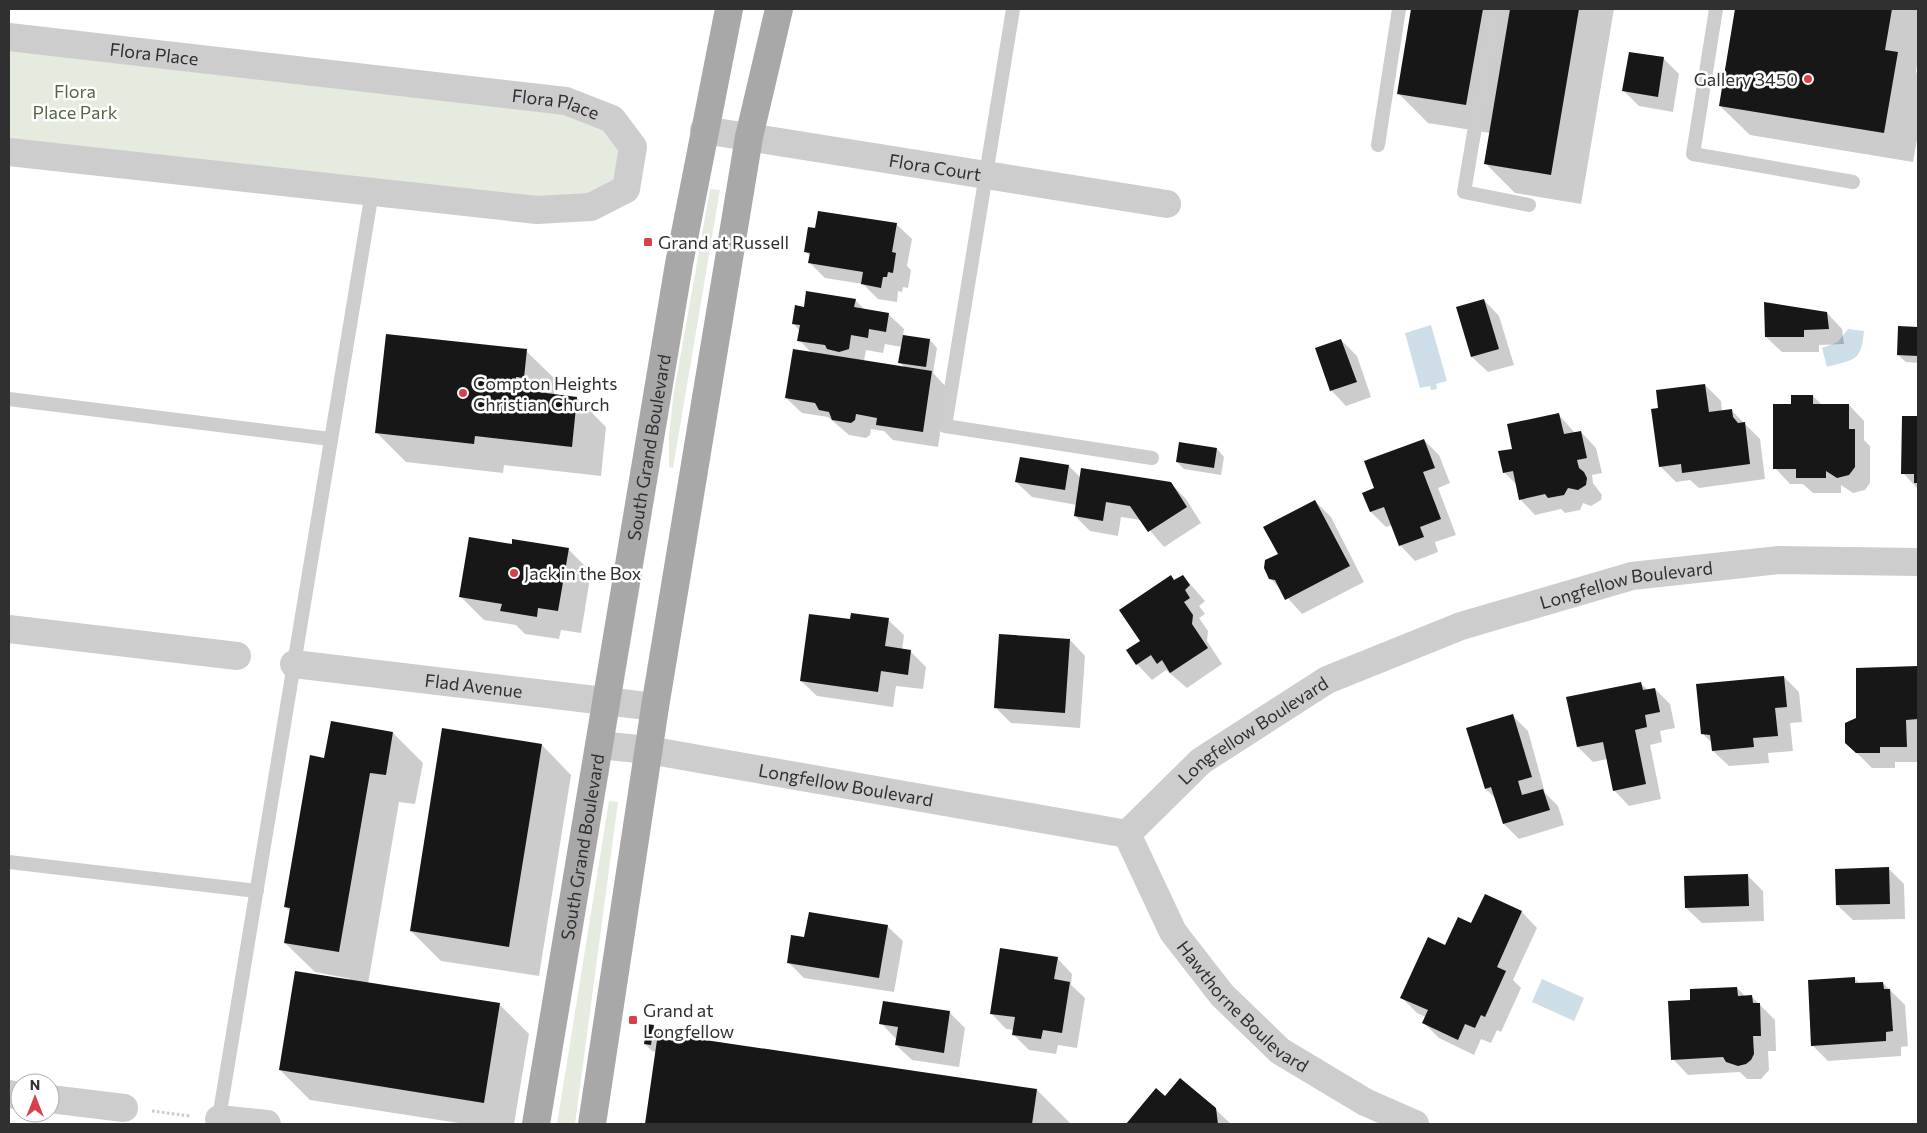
<svg xmlns="http://www.w3.org/2000/svg" width="1927" height="1133" font-family="Commissioner,sans-serif">
<style>
.green{fill:#e5ebdf}
.water{fill:#cddee9}
.shadow{fill:#0003;fill-rule:evenodd}
.building{fill:#171717}
.lines{fill:none;stroke-linecap:round;stroke-linejoin:round}
.path{stroke:#cacaca;stroke-width:3;stroke-dasharray:2.5 2.5;stroke-linecap:butt}
.lane{stroke:#cdcdcd;stroke-width:14}
.street{stroke:#cdcdcd;stroke-width:28}
.primary{stroke:#a8a8a8;stroke-width:28}
.poi-dot{fill:#d7424a;stroke:#fff;stroke-width:2}
.labels{text-anchor:middle;dominant-baseline:central;stroke-width:5;stroke-linejoin:round;paint-order:stroke}
.street-label{font-size:18px;fill:#303030;stroke:#fff}
.poi-label{font-size:18px;fill:#303030;stroke:#fff;text-anchor:start}
.park-label{font-size:18px;fill:#526841;stroke:#fff}
</style>
<rect width="100%" height="100%" fill="#fff"/>
<path class="green" d="M9,37L566,101L633,147L626,189L591,207L9,152Z
M710,189L720,190L673,468L669,467V436L673,398Z
M609,801L618,802L575,1124H557Z"/>
<path class="water" d="M1431,325L1447,381L1436,384L1437,389L1431,390L1430,386L1420,388L1405,333Z
M1848,329L1864,331C1861,362 1855,359 1827,367L1822,348L1838,342Z
M1542,979L1584,998L1574,1021L1532,1002Z"/>
<path class="shadow" d="M1412,9H1614L1581,204L1515,193L1485,163L1490,133L1428,123L1398,93Z
M1736,9H1918V57L1916,72L1918,74V134L1913,162L1750,135L1720,106Z
M1664,59L1679,74L1673,112L1639,106L1624,91Z
M896,224L912,239L907,266L911,270L908,288L903,287L902,292L898,291L897,302L878,299L863,284L825,278L810,263L811,257L806,252Z
M855,300L865,310L888,314L904,329L903,336L930,340L937,348L933,373L947,388L938,447L893,440L884,431L871,429L870,435L866,438L849,435L828,417L802,413L786,398L812,353L799,340L800,331L793,323L805,308ZM885,344L902,347L900,362L905,368L864,361L866,350L883,353Z
M1484,300L1499,316L1514,365L1488,372L1472,357Z
M1827,313L1842,329L1844,344L1819,345V352H1782L1766,337Z
M1899,328H1918V363L1906,362L1898,355Z
M1341,340L1357,356L1371,397L1346,406L1331,390Z
M526,351L556,380L554,395L577,398L606,427L601,476L504,465L503,473L406,462L376,432Z
M1705,385L1721,401L1722,412L1732,411L1760,439L1765,479L1699,488L1690,480L1676,482L1660,466V409Z
M1813,396L1822,405H1849L1864,421V440L1870,446V483L1865,490L1853,493L1841,485V493H1813L1803,484H1790L1775,468L1793,406Z
M1559,415L1575,433L1581,432L1596,448L1602,473L1592,475L1593,483L1602,495L1601,500L1591,506L1583,503L1580,510L1565,513L1561,509L1535,515L1520,499L1517,485L1504,472L1514,450Z
M1903,417H1918V489L1903,473Z
M1424,440L1439,455L1450,483L1438,488L1456,535L1435,542L1438,552L1415,561L1400,545L1392,525L1386,527L1371,512L1364,494L1376,489Z
M1217,449L1224,457L1221,475L1184,469L1177,462Z
M1021,458L1069,466L1081,478L1170,483L1186,499L1201,523L1164,547L1141,520L1121,517L1118,536L1090,531L1075,516L1077,505L1032,497L1016,482Z
M1315,501L1331,517L1364,582L1302,614L1270,578L1279,554Z
M513,545L568,549L591,572L581,633L561,630L559,639L525,634L516,625L484,620L461,597Z
M1183,576L1205,601L1199,606L1205,614L1199,618L1208,631L1207,641L1222,664L1187,688L1166,670L1152,680L1137,664L1142,641L1175,581Z
M888,620L904,635L902,650L910,651L926,667L923,689L896,686L893,707L817,696L801,681L851,621Z
M1070,640L1085,656L1080,728L1011,723L995,707Z
M1918,668V762H1895V768H1872L1847,743L1858,719L1857,669Z
M1784,677L1799,692L1802,722L1790,723L1793,751L1768,753L1769,763L1729,766L1713,751V744L1702,733Z
M1640,683L1648,690L1655,689L1670,704L1675,728L1660,731L1662,742L1650,745L1661,799L1629,806L1614,790L1607,759L1593,762L1578,747Z
M1512,715L1528,731L1545,793L1558,806L1564,825L1519,839L1504,824L1496,799L1486,789Z
M332,723L393,733L423,763L415,804L399,802L368,984L499,1004L529,1034L514,1124H465L310,1100L280,1070L351,979L315,972L285,943L290,911L285,906L325,759Z
M443,729L542,745L571,775L539,976L441,961L411,931Z
M1888,868L1904,884L1905,919L1853,920L1837,905Z
M1747,875L1763,891L1764,921L1702,923L1686,908Z
M1485,896L1522,912L1537,928L1513,980L1521,988L1501,1032L1497,1030L1491,1043L1481,1039L1474,1055L1439,1038L1424,1023L1426,1017L1417,1013L1401,997L1446,947L1472,925Z
M887,926L903,941L894,992L804,978L788,962L806,939Z
M1057,958L1072,974L1071,985L1085,998L1077,1048L1058,1045L1056,1054L1029,1050L1014,1035V1030L1006,1029L991,1013Z
M1854,978L1860,984L1883,983L1905,1005L1908,1046L1901,1047V1056L1828,1061L1812,1045Z
M1737,988L1746,997H1752L1775,1020L1776,1051H1768L1769,1070L1761,1079H1747L1740,1072L1688,1075L1673,1059L1692,1001Z
M949,1012L965,1028L959,1067L912,1060L896,1045V1039L881,1023Z
M653,1026L661,1034L1037,1090L1071,1124H646L657,1052L652,1051L645,1044Z
M1156,1090L1165,1097L1215,1109L1231,1124H1127Z"/>
<path class="building" d="M1411,9H1483L1466,105L1397,94Z
M1510,9H1579L1551,175L1484,164Z
M1735,9H1892L1885,50L1898,52L1884,133L1719,106Z
M1629,52L1664,57L1658,97L1622,91Z
M818,211L897,223L892,252L896,253L893,273L888,272L887,277H883L881,288L861,284L863,272L808,263L810,253L804,252L808,227L815,228Z
M806,291L856,299L854,307L889,313L886,332L869,329L868,338L851,335L849,349L839,352L827,349L825,345L797,341L800,325L792,324L795,305L804,307Z
M1484,299L1499,349L1471,357L1456,307Z
M1764,302L1827,312L1829,329L1804,330V337H1765Z
M1898,326L1918,327V356L1897,355Z
M386,334L527,349L524,378L516,377L515,389L577,397L572,447L475,436L474,444L375,433Z
M903,335L930,339L926,367L898,363Z
M1341,339L1357,382L1330,391L1315,348Z
M793,349L932,371L923,432L876,425L877,418L856,414L855,420L851,423L832,420L829,412L819,410L815,403L785,398Z
M1705,384L1709,412L1732,409L1733,417L1738,423L1745,422L1750,464L1682,473L1681,464L1659,467L1651,409L1658,408L1656,390Z
M1791,395H1813V404H1849V429H1855V467L1849,475L1837,478L1826,471V478H1796V469H1773V404H1791Z
M1559,413L1564,434L1581,431L1587,458L1577,460L1579,468L1584,472L1587,478L1586,485L1578,490L1568,488L1564,495L1548,498L1545,494L1519,500L1513,471L1503,473L1498,451L1512,449L1507,424Z
M1902,416H1918V483H1914V474H1901Z
M1424,439L1435,468L1423,472L1441,519L1420,527L1424,537L1399,546L1384,507L1370,512L1362,493L1374,488L1364,461Z
M1179,442L1217,448L1214,468L1176,462Z
M1020,457L1069,465L1065,490L1015,482Z
M1081,468L1171,482L1187,507L1148,532L1130,506L1106,502L1103,521L1074,516Z
M1315,500L1350,566L1285,600L1275,580L1269,579L1264,568L1265,560L1278,554L1263,527Z
M469,537L512,544V539L569,548L558,611L538,608L537,617L500,611L502,604L459,597Z
M1171,575L1174,580L1183,575L1190,585L1185,590L1190,598L1184,602L1193,615L1192,624L1208,648L1170,673L1162,660L1157,664L1151,655L1136,665L1126,650L1140,641L1119,610Z
M851,613L889,618L885,646L911,650L908,675L881,671L878,692L800,681L809,614L850,619Z
M999,634L1070,639L1065,713L994,708Z
M1918,666V719L1906,720L1907,747H1880V753H1856L1845,743V723L1856,718V668Z
M1784,676L1787,707L1775,708L1778,736L1753,738L1754,747L1712,751L1710,735L1701,734L1696,684Z
M1641,682L1643,690L1655,688L1660,712L1645,715L1647,727L1635,730L1646,784L1613,791L1603,742L1577,747L1566,697Z
M1513,714L1532,777L1518,781L1522,795L1543,789L1550,810L1503,824L1491,787L1485,789L1466,728Z
M331,721L393,732L386,775L370,773L339,952L284,943L290,908L284,907L310,755L324,758Z
M442,728L542,744L509,947L410,931Z
M1889,867L1890,904L1836,905L1835,869Z
M1748,874L1749,906L1685,908L1684,876Z
M1485,894L1522,911L1497,967L1506,971L1485,1017L1481,1015L1475,1028L1465,1024L1458,1040L1422,1023L1428,1010L1400,998L1428,937L1445,945L1458,917L1471,923Z
M809,912L888,925L879,978L787,963L791,935L804,937Z
M1000,948L1058,957L1054,979L1070,982L1062,1033L1043,1030L1041,1039L1012,1035L1015,1017L990,1014Z
M295,971L500,1003L484,1103L279,1070Z
M1855,977V983L1883,982L1884,989H1890L1893,1031L1886,1032V1041L1811,1046L1808,980Z
M1737,987L1738,996L1752,995L1753,1003H1760L1761,1036H1753L1754,1054L1751,1060L1746,1064L1738,1066L1726,1062L1723,1057L1671,1060L1668,1001L1690,1000V989Z
M883,1001L950,1011L944,1053L895,1045L898,1027L879,1024Z
M647,1024L654,1025L651,1045L644,1044Z
M658,1033L1037,1089L1032,1124H645Z
M1180,1078L1216,1108L1218,1124H1126L1156,1088L1165,1096Z"/>
<g class="lines">
<path class="path" d="M152,1111L190,1116"/>
<path class="lane" d="M1013,9L945,426L1152,458
M1495,9L1464,192L1529,205
M1716,9L1693,154L1853,182
M1378,145L1399,9
M9,399L330,439
M9,862L257,891
M218,1124L372,192"/>
<g class="street">
<path id="s1" d="M9,37L566,101L612,119L633,147L626,189L591,207L537,210L9,152"/>
<path id="s2" d="M704,130L1167,204"/>
<path d="M9,629L237,656"/>
<path id="s3" d="M294,664L655,707"/>
<path id="s4" d="M599,745L648,750L1127,834"/>
<path id="s5" d="M1127,834L1201,761L1327,680L1461,626L1632,576L1779,560L1918,562"/>
<path id="s6" d="M1127,834L1173,932L1222,995L1280,1051L1365,1102L1415,1124"/>
<path d="M9,1094L20,1096"/>
<path d="M50,1099L124,1108"/>
<path d="M219,1119L267,1124"/>
</g>
<g class="primary">
<path id="s7" d="M536,1124L679,264L729,9"/>
<path d="M592,1124L655,707L749,137L779,9"/>
</g>
</g>
<g class="poi-dot">
<circle cx="1808" cy="79" r="5"/>
<rect x="643" y="237" width="10" height="10" rx="2.5"/>
<circle cx="463" cy="393" r="5"/>
<circle cx="514" cy="573" r="5"/>
<rect x="628" y="1015" width="10" height="10" rx="2.5"/>
</g>
<g class="labels">
<g class="street-label">
<text stroke="none"><textPath href="#s1" startOffset="146">Flora Place</textPath></text>
<text stroke="none"><textPath href="#s1" startOffset="551">Flora Place</textPath></text>
<text stroke="none"><textPath href="#s2" startOffset="234">Flora Court</textPath></text>
<text stroke="none"><textPath href="#s7" startOffset="686">South Grand Boulevard</textPath></text>
<text stroke="none"><textPath href="#s5" startOffset="569">Longfellow Boulevard</textPath></text>
<text stroke="none"><textPath href="#s3" startOffset="181">Flad Avenue</textPath></text>
<text stroke="none"><textPath href="#s5" startOffset="164">Longfellow Boulevard</textPath></text>
<text stroke="none"><textPath href="#s4" startOffset="250">Longfellow Boulevard</textPath></text>
<text stroke="none"><textPath href="#s7" startOffset="281">South Grand Boulevard</textPath></text>
<text stroke="none"><textPath href="#s6" startOffset="211">Hawthorne Boulevard</textPath></text>
</g>
<g class="poi-label">
<text x="1798" y="79" text-anchor="end">Gallery 3450</text>
<text x="658" y="242">Grand at Russell</text>
<text x="473" y="383">Compton Heights<tspan x="473" dy="21">Christian Church</tspan></text>
<text x="524" y="573">Jack in the Box</text>
<text x="643" y="1010">Grand at<tspan x="643" dy="21">Longfellow</tspan></text>
</g>
<g class="park-label">
<text x="75" y="91">Flora<tspan x="75" dy="21">Place Park</tspan></text>
</g>
</g>
<rect width="1927" height="1133" fill="none" stroke="#303030" stroke-width="20"/>
<g transform="translate(35 1098)"><circle r="24" fill="#ffffff" stroke="#acacac"/>
<path d="M0-4L9 19L0 12L-9 19Z" fill="#d7424a"/>
<text y="-8" font-size="14" font-weight="bold" text-anchor="middle" fill="#303030">N</text>
</g>
</svg>
